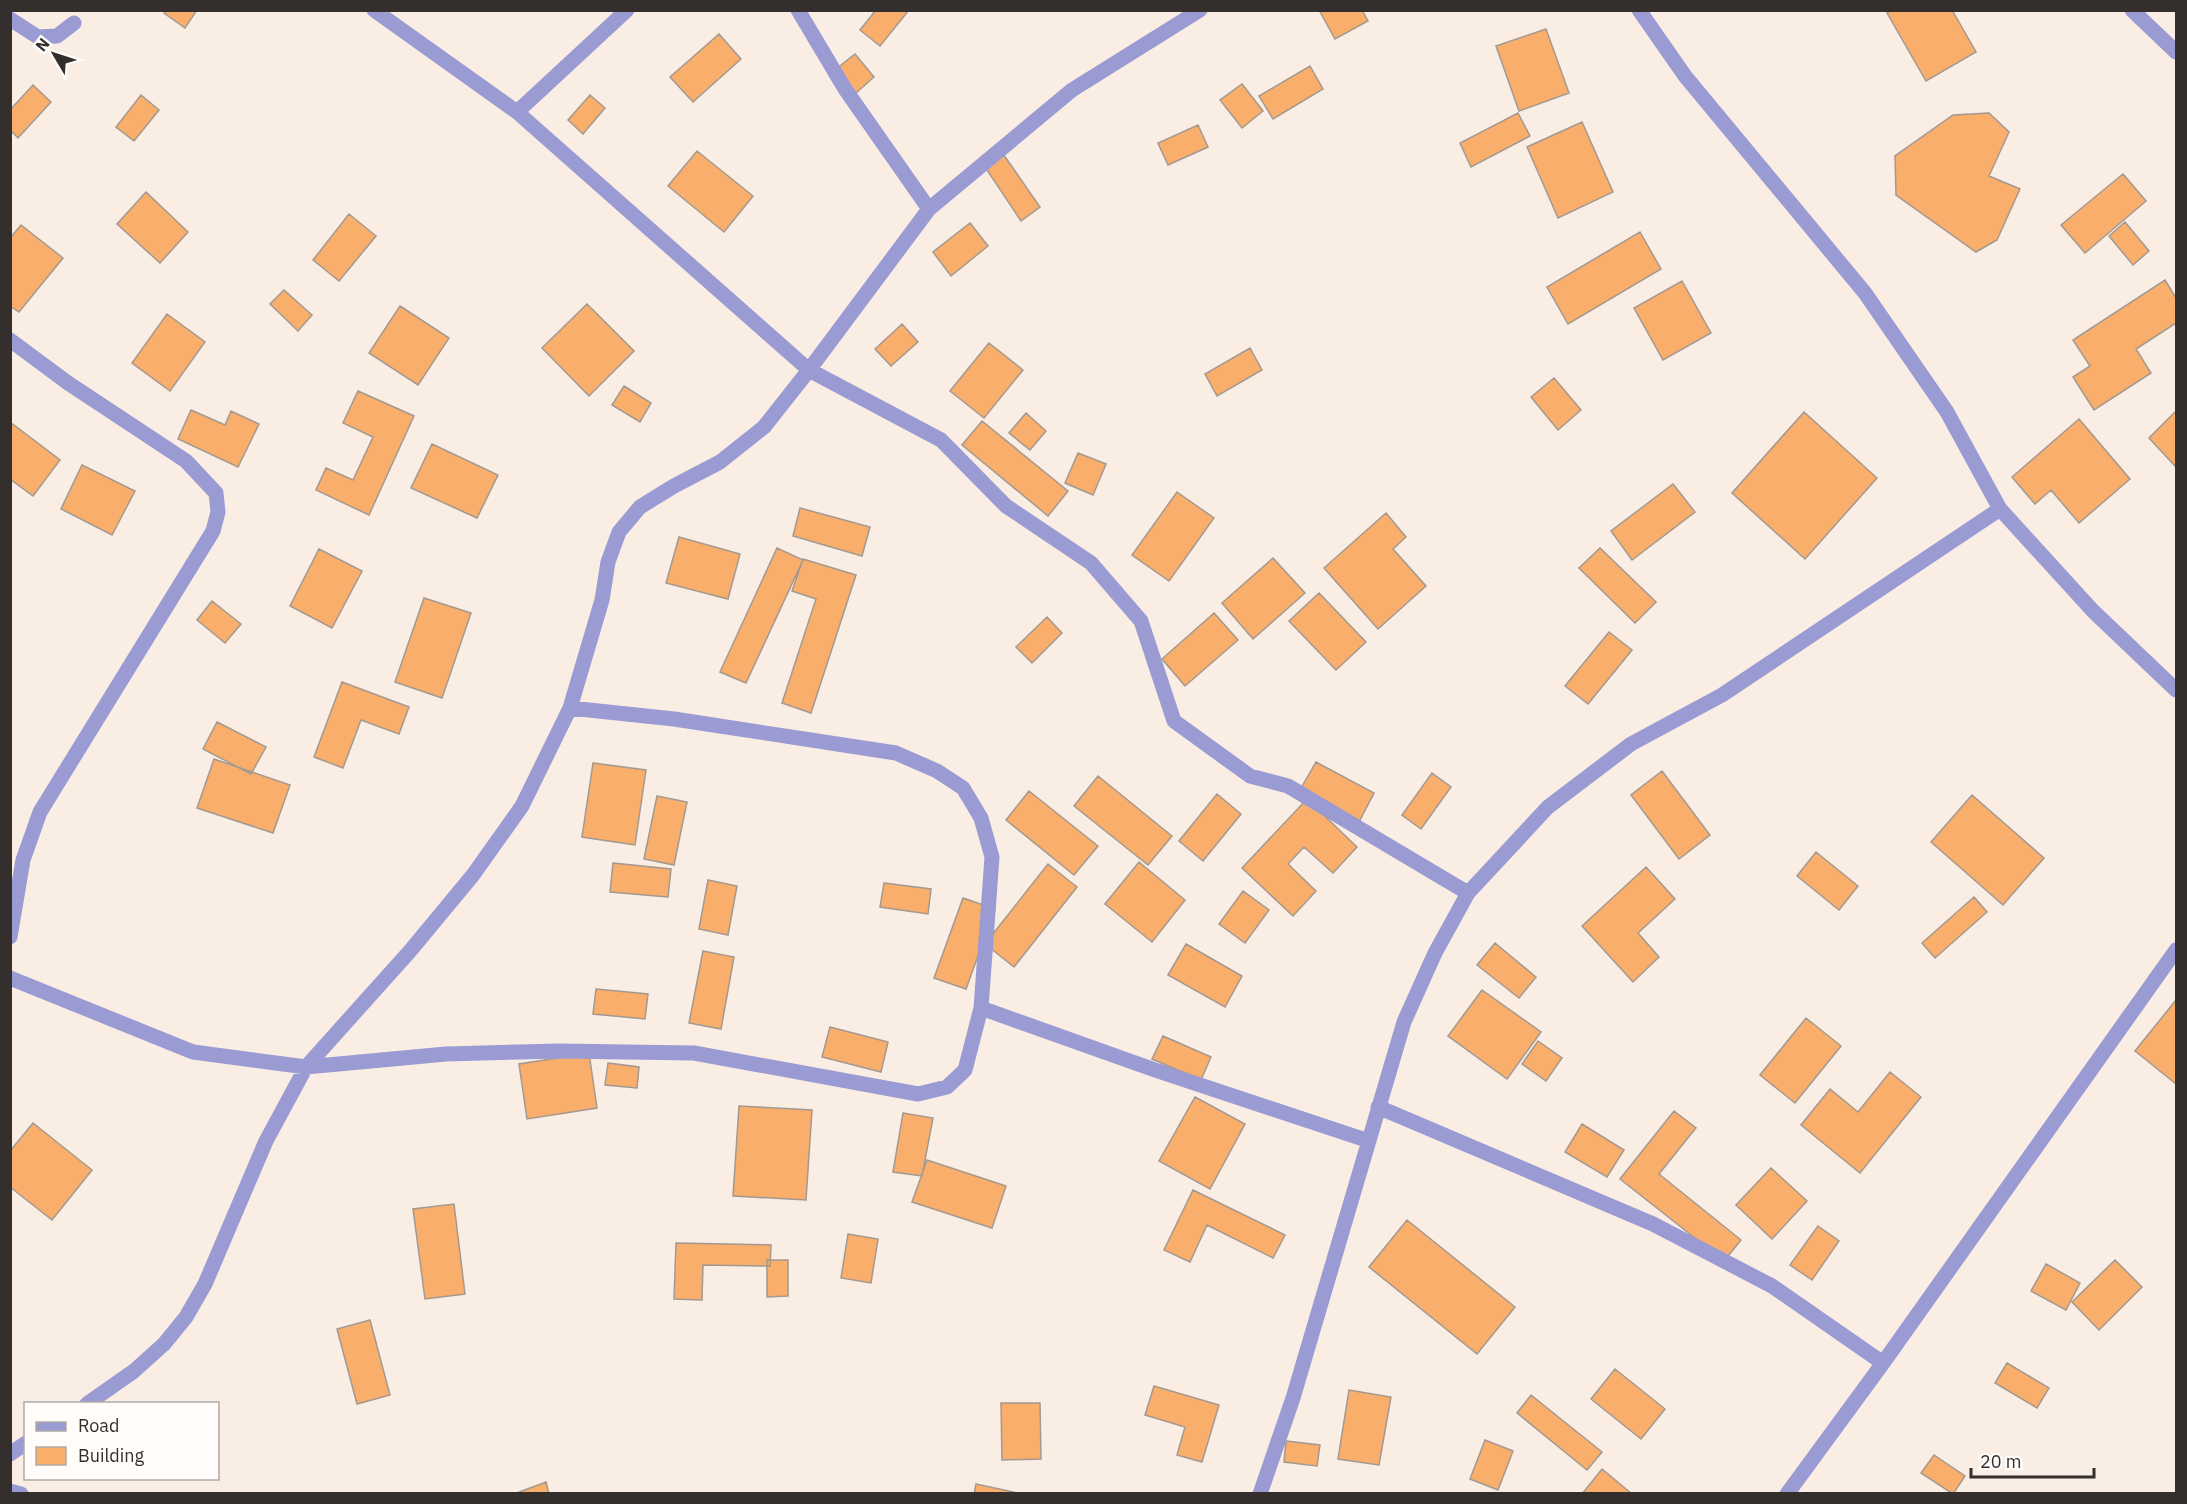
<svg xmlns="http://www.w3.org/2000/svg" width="2187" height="1504" font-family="'IBM Plex Sans',sans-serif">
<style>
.building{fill:#f9ae6b;stroke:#a39990;stroke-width:1.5}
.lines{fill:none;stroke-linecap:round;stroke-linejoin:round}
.minor{stroke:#9b9bd3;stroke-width:15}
</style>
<rect width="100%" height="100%" fill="#f9ede4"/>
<path class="building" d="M166,10H197L185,28L164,13Z
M876,10H909L880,46L860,30Z
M1319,10H1362L1368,21L1335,39Z
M1891,10H1952L1976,52L1926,81L1887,13Z
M1546,29L1569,93L1519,111L1496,46Z
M719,34L741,59L693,102L670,77Z
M855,54L874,77L856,93L836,69Z
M1310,66L1323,89L1273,119L1259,96Z
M1242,84L1263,111L1242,128L1220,100Z
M33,85L51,102L18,138L10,130V110Z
M141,95L159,110L134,141L116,127Z
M590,95L605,108L583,134L568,120Z
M1518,113L1530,136L1471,167L1460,143Z
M1989,113L2009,132L1989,176L2020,189L1997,240L1976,252L1896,195L1895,156L1953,115Z
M1582,122L1613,192L1558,218L1527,147Z
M1198,125L1208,147L1168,165L1158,143Z
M697,151L753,196L724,232L668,186Z
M1001,151L1040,207L1021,221L983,164Z
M2123,174L2146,201L2085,253L2061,225Z
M146,192L188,232L160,263L117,224Z
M349,214L376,236L339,281L313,260Z
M2125,222L2149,251L2133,265L2109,236Z
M970,223L988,246L951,276L933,252Z
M21,225L63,258L19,312L10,306V238Z
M1640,232L1661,269L1568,324L1547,287Z
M2165,280L2176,298V323L2136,349L2151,373L2094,410L2073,377L2090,366L2073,340Z
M1682,281L1711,333L1663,360L1634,308Z
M284,290L312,315L298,331L270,304Z
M587,304L634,351L589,396L542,348Z
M400,306L449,338L418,385L369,353Z
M167,314L205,342L170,391L132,363Z
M902,324L918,342L891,366L875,349Z
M989,343L1023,370L984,418L950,391Z
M1250,348L1262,370L1217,396L1205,374Z
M1554,378L1581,410L1558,430L1531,397Z
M624,386L651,403L640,422L612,405Z
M358,391L414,416L369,515L316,490L326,468L353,480L373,437L343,423Z
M191,410L225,425L231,411L259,424L238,467L178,439Z
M2176,411V467L2149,438Z
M1804,412L1877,478L1805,559L1732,493Z
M1026,413L1046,431L1030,450L1009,433Z
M2079,419L2130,479L2079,523L2051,490L2035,504L2012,477Z
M982,421L1068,491L1048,516L962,445Z
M10,422L60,460L33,496L10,479Z
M432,444L498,475L477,518L411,488Z
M1078,453L1106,464L1093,495L1065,483Z
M82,465L135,491L112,535L61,509Z
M1673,484L1695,512L1632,560L1611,531Z
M1177,492L1214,518L1169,581L1132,555Z
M800,508L870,527L862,556L793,536Z
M1386,513L1406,537L1393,549L1426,586L1378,629L1324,568Z
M679,537L740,554L728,599L666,583Z
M777,548L803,560L746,683L720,672Z
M1600,548L1656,602L1635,623L1579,568Z
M319,549L362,571L332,628L290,606Z
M1273,558L1305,593L1253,639L1222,603Z
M803,559L856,575L811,713L782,703L816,599L792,591Z
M1319,593L1366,642L1336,670L1289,621Z
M424,598L471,613L442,698L395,682Z
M212,601L241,624L225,643L197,620Z
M1214,613L1238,640L1185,686L1162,659Z
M1047,617L1062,633L1032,663L1016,647Z
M1609,632L1632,650L1588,704L1565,686Z
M342,682L409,707L399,734L361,720L343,768L314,757Z
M217,722L266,747L251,774L203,749Z
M214,759L290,785L273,833L197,808Z
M1316,762L1374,793L1359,822L1300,790Z
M593,763L646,770L635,845L582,837Z
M1662,771L1710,835L1679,859L1631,795Z
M1432,773L1451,787L1421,829L1402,815Z
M1098,776L1172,836L1148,865L1074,806Z
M1029,791L1098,846L1074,875L1006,820Z
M1217,794L1241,814L1203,861L1179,841Z
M1972,795L2044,858L2003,905L1931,842Z
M657,796L687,802L674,865L644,859Z
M1307,799L1357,847L1333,873L1304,847L1288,864L1316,891L1293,916L1242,868Z
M1816,852L1858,886L1839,910L1797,876Z
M1139,862L1185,900L1152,942L1105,904Z
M613,863L671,869L668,897L610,892Z
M1048,864L1077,887L1014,967L985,944Z
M1646,867L1675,899L1638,933L1659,957L1633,982L1582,926Z
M708,880L737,886L728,935L699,929Z
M884,883L931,889L928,914L880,907Z
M1243,891L1269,910L1245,943L1219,924Z
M1974,897L1987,912L1935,958L1922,943Z
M963,898L995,909L966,989L934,978Z
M1495,943L1536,977L1519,998L1477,965Z
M1186,944L1242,976L1225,1007L1168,975Z
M703,951L734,957L721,1029L689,1023Z
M596,989L648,994L645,1019L593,1014Z
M1482,990L1541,1032L1507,1079L1448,1036Z
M2176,1000V1084L2135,1051Z
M1806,1018L1841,1046L1795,1103L1760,1075Z
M830,1027L888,1042L881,1072L822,1057Z
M1163,1036L1211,1057L1201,1080L1152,1059Z
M1538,1041L1562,1058L1546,1081L1522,1064Z
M589,1053L597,1108L527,1119L519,1064Z
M608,1063L639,1067L637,1088L605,1085Z
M1890,1072L1921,1097L1860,1173L1801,1125L1830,1089L1858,1112Z
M1195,1097L1245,1124L1210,1189L1159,1161Z
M739,1106L812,1110L806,1200L733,1196Z
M1674,1111L1696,1128L1659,1174L1741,1240L1724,1261L1620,1179Z
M903,1113L933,1118L922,1176L893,1172Z
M33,1123L92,1170L52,1220L10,1187V1151Z
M1582,1124L1624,1150L1607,1177L1565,1152Z
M927,1160L1006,1186L992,1228L912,1202Z
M1771,1168L1807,1201L1772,1239L1736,1205Z
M1193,1190L1285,1235L1273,1258L1207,1225L1190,1262L1164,1250Z
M454,1204L465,1294L425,1299L413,1209Z
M1407,1220L1515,1307L1477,1354L1369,1267Z
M1818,1226L1839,1241L1812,1280L1790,1265Z
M848,1234L878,1239L871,1283L841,1278Z
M676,1243L771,1245L770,1266L703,1265L702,1300L674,1299Z
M767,1260H788V1296L767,1297Z
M2115,1260L2142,1287L2099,1330L2072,1302Z
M2046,1264L2080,1283L2066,1310L2031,1291Z
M370,1320L390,1395L357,1404L337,1329Z
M2007,1363L2049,1388L2037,1408L1995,1383Z
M1615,1369L1665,1409L1641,1439L1591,1399Z
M1154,1386L1219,1405L1202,1462L1177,1455L1185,1427L1145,1415Z
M1349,1390L1391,1397L1379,1465L1338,1459Z
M1531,1395L1602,1452L1587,1470L1517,1413Z
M1001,1403H1040L1041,1459L1002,1460Z
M1485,1440L1513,1451L1498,1490L1470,1479Z
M1286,1441L1320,1445L1317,1466L1284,1462Z
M1934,1455L1965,1476L1953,1494L1921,1473Z
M1602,1469L1632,1494H1582Z
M546,1482L549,1494H514Z
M976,1484L1023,1494H974Z"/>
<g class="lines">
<path class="minor" d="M374,10L517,112L809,370L941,440L1006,506L1091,563L1141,621L1174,721L1250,776L1288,786L1468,893
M798,10L845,89L929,209
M1639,10L1685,76L1865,293L1947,412L2000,509L2093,611L2176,690
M2132,10L2176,52
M10,19L38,37L57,36L74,23
M517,112L627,10
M10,340L68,383L186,461L216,493L218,512L213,531L40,812L23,860L10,937
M10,978L193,1052L306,1067L446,1054L559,1051L694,1053L918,1094L947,1087L965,1070L981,1008L992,857L981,818L963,788L937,771L896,753L674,719L570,708
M981,1008L1155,1070L1369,1141
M1378,1107L1653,1224L1772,1286L1883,1363
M87,1404L134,1371L164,1344L186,1317L205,1284L266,1141L306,1067L410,951L473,875L522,806L570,708L602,600L608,562L619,532L640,507L674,486L720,462L764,427L809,370L929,209L1072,90L1200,10
M10,1454L26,1443
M10,1491L21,1494
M1260,1494L1293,1398L1404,1022L1435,953L1468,893L1548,807L1631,744L1722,695L2000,509
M1787,1494L1883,1363L2176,950"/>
</g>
<rect width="2187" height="1504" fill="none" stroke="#342f2c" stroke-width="24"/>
<rect x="24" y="1402" width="195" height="78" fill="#fffcfa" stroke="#aeaaa8" stroke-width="1.5"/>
<rect x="36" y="1422" width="30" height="9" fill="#9b9bd3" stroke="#aeaaa8" stroke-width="1.5"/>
<text x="78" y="1432" font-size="18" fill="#342f2c">Road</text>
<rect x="36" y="1447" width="30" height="18" fill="#f9ae6b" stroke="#aeaaa8" stroke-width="1.5"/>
<text x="78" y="1462" font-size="18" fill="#342f2c">Building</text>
<g transform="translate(54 54) rotate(309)" stroke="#fffcfa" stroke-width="4.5" paint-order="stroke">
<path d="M0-4.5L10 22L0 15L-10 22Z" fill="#342f2c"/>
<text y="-9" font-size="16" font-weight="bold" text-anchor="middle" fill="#342f2c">N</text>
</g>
<path d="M1971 1468v9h123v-9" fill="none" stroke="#342f2c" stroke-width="3"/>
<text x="1980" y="1468" font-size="18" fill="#342f2c" stroke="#fffcfa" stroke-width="4.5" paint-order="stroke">20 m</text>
</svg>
